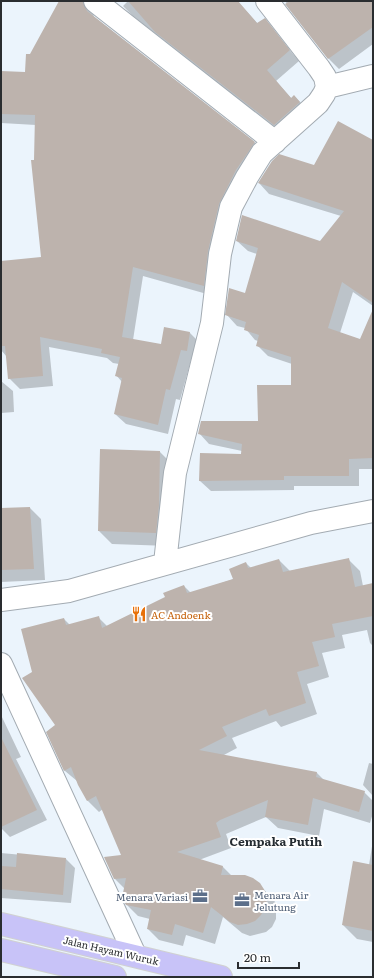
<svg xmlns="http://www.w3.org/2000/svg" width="374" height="978" font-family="Literata,serif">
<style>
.shadow{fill:#0003}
.building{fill:#bdb3ad}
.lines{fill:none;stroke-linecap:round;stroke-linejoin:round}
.minor-casing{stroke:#a3abb2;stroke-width:24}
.major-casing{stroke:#d0d1d1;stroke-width:24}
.minor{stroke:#fff;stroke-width:22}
.major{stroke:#c8c3f8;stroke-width:22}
.labels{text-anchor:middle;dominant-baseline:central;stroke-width:4;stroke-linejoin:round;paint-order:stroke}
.food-label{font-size:10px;fill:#c56008;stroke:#fff;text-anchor:start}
.service-label{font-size:10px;fill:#4e5e75;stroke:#fff;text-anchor:start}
.street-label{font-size:10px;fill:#2a2d30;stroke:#fff}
.quarter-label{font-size:12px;font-weight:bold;fill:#252c32;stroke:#fff}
</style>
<rect width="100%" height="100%" fill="#ebf4fc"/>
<path class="shadow" d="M60,1H100L92,10L94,17L255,143L265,153L246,181L214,296L143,276L133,340L162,345L165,328L190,333L200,343L197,361L191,360L180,400L176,399L168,434L126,424L115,414L122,382L116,375L119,364L113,363L107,358L49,347L53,386L20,389L9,378L7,357L1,350V262L42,258L35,161L36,125L1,123V72L26,73L31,55Z
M128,1H237L258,24L264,20L299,61L276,81L292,99L294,96L304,106L285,135L133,16L123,6Z
M285,1H373V44L339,69L329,59Z
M373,144V306L353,292L340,333L361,340L373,312V469H359V486H294V490L211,491L200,481L241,455L242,451L209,444L199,433L259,422L292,386V364L268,356L257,345L258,341L255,340L245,328L237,326L227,315L246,294L257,254L248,251L237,241L320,242L341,216L269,194L259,183L315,167Z
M1,381L13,391L14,412L1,413Z
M101,450L160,452L173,465L169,546L112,544L99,531Z
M30,508L41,519L45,580L1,582V509Z
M348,559L360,571L363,586L373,584V646L370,643L367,630L342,635L345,648L322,653L329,677L307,684L317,714L281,727L276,721L232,738L237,748L222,756L317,773L324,780L364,792L373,801V813L370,823L324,809L319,836L278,828L266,817L226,834L231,848L199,860L223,867L232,876L259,884L276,903V919L272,927L266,932L250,936L242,933L223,917L215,944L186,935L183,946L159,940L148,929L150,919L138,916L127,905L125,889L115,879L123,855L103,809L99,812L87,800L77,781L65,771L47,732L57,726L64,619L70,625L99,618L108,627L166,598L184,586L191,593L234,579L246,563L251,568L279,560L290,571Z
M1,715L21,757L16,759L47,820L10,837L1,828Z
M369,763L373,764V796L363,785Z
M373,840V942L357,939L343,925L369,865Z
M1,853L66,859L75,868L71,903L1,898Z"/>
<path class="building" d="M59,1H83L87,11L255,142L236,170L219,204L208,251L204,286L133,267L122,337L161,344L164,327L190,332L187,351L181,350L170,390L166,389L158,425L114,414L122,378L115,376L120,357L101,353L102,349L40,337L43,376L8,379L5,346H1V261L41,257L31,160H34L35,115L1,114V71L25,72L26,54H30Z
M128,1H238L257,23L265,18L290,50L267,70L291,98L294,95L300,102L274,125L155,32Z
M290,1H373V27L328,59L285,4Z
M338,121L373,140V303L342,282L328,328L360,339L373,309V458L349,459V476H284V480L199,481L200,453L241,454L242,444L198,434L201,421H258L257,385H291V357L256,346L259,335L244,330L246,322L225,315L229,288L245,293L258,248L236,241L242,215L320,241L344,211L258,183L272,161L279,154L314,165Z
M100,449L160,451L159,505L156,533L98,531Z
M30,507L34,569L1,570V508Z
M349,558L355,587L373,583V616L332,624L335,637L312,642L319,666L297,672L306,703L269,716L266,709L222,727L227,736L199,750L317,772L316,777L365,791L359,812L313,798L308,825L265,817L268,800L220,820L216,823L221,837L177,852L223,866L221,875H245L253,878L260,883L265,891L267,899L265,908L261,915L255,921L247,924L238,925L230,922L211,907L203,933L175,924L172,935L147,929L151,910L126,905L122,898L126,878L114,879L104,857L121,855L96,796L87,801L78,785L71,767L64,771L46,732L55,725L22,678L32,672L21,629L64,618L66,625L99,616L102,628L165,597L163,593L184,585L187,593L233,579L229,569L246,562L248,568L279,559L283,572Z
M1,737L37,810L1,827Z
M17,853L66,858L63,895L1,889V866L16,867Z
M353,861L373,865V931L342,925Z"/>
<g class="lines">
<g class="minor-casing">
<path id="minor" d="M95,1L275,142
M327,87L373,76
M165,563L175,473L212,323L220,254L231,207L247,177L262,153L318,103L324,94L327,87L325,77L319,68L267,1
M1,600L69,591L311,523L373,511
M1,664L135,955"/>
</g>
<g class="major-casing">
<path id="major" d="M1,924L221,977
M1,950L115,977"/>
</g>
<use href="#minor" class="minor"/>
<use href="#major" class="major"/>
</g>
<defs>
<g id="restaurant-bare" transform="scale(1.2)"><path d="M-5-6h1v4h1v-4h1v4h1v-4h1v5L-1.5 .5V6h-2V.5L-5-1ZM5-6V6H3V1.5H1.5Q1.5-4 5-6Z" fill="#e8710a" stroke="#fff" stroke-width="2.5" paint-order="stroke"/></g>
<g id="office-bare" transform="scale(1.2)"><path d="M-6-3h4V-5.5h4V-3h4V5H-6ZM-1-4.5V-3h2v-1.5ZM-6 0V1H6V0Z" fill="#5c6f8a" stroke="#fff" stroke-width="2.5" paint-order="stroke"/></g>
</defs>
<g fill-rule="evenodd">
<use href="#restaurant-bare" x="139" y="614"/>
<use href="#office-bare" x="200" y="896"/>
<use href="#office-bare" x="242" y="900"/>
</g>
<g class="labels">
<g class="food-label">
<text x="151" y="614">AC Andoenk</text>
</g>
<g class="service-label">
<text x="254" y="894">Menara Air<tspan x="254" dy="12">Jelutung</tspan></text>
<text x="188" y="896" text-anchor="end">Menara Variasi</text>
</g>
<g class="street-label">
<text transform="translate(111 950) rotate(13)">Jalan Hayam Wuruk</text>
</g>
<g class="quarter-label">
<text x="276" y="841">Cempaka Putih</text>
</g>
</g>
<rect width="374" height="978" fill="none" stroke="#2a2d30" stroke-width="4"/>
<path d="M238 962v6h61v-6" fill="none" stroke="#2a2d30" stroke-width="2"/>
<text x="244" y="962" font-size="12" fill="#2a2d30" stroke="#ffffff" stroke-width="3" paint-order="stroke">20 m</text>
</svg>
